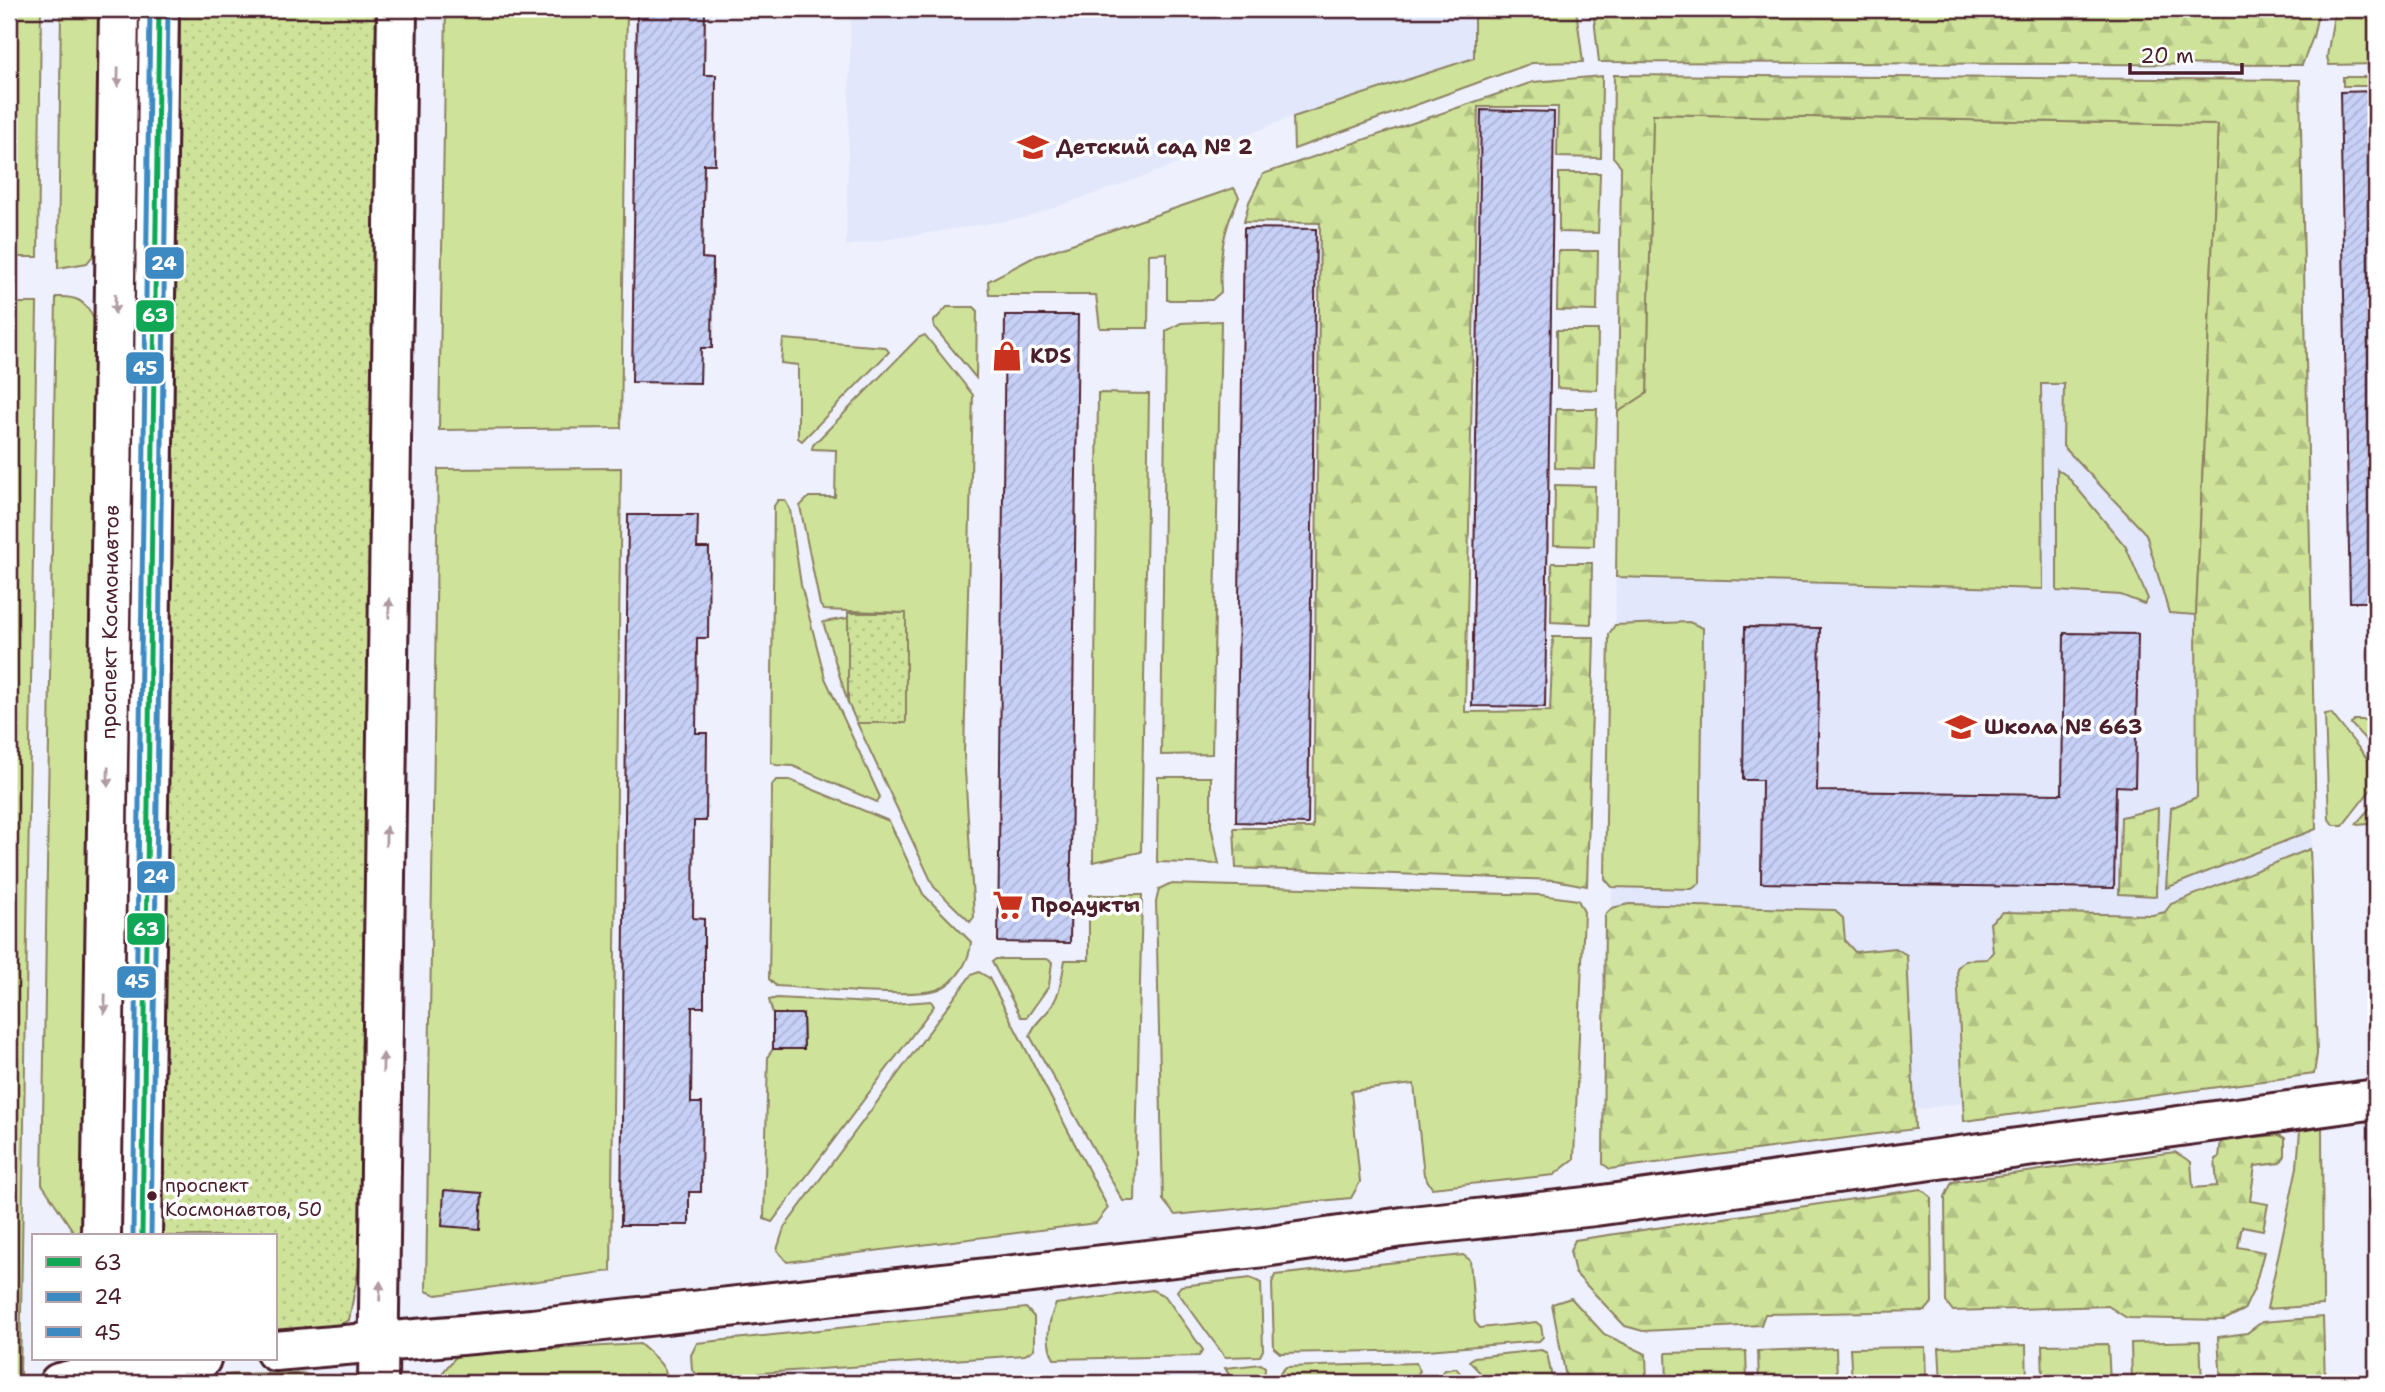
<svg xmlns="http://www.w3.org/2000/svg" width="2385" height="1392" font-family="'Shantell Sans',sans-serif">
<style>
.built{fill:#e2e7fb}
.grass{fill:#cee399;stroke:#8c8162;stroke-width:2}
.forest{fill:url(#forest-firs);stroke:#8c8162;stroke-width:2}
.park{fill:url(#park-dots);stroke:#8c8162;stroke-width:2}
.building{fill:url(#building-hatch);stroke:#4a1f2b;stroke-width:2}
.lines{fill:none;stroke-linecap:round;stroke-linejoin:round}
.minor-casing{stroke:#4a1f2b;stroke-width:44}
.minor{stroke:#fff;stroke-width:38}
.bus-1-casing{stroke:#fff;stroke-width:10}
.bus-2-casing{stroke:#fff;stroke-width:10}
.bus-3-casing{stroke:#fff;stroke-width:10}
.bus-1{stroke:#10a855;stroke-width:5}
.bus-2{stroke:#3d8ac2;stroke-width:5}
.bus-3{stroke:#3d8ac2;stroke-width:5}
.oneway{fill:#ae9aa0}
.bus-dot{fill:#4a1f2b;stroke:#fff;stroke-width:2.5}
.labels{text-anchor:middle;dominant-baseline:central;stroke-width:7;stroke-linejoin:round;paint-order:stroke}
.bus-label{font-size:19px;fill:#4a1f2b;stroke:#fff;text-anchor:start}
.poi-label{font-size:21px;font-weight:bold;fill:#4a1f2b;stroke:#fff;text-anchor:start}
.street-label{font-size:21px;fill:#4a1f2b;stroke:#fff}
.line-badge{stroke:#fff;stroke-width:2.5}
.badge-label{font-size:19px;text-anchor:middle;font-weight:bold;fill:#fff}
</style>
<defs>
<pattern id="forest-firs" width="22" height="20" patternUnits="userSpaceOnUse" patternTransform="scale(1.75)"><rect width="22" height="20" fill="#cee399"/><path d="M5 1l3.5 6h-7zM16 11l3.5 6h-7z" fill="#b2c284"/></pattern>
<pattern id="park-dots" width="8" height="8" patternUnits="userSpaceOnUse" patternTransform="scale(1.75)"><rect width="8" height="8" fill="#cee399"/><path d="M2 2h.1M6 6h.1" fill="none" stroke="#b2c284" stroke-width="1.8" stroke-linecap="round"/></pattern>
<pattern id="building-hatch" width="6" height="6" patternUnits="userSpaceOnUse" patternTransform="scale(1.75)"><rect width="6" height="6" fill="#c7d0f7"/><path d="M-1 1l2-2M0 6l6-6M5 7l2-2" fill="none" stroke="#acb2d4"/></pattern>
</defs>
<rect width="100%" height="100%" fill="#eef1fd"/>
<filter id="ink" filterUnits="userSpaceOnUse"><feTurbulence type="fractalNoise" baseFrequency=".0143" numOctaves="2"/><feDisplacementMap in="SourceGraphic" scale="14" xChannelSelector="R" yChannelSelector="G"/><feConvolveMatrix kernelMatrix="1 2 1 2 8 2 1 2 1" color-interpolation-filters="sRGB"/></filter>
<g filter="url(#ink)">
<path class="built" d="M851,9H1474V58L1284,120L1154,173L1025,218L846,246Z
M1621,113L2293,126L2317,1054L1605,1153L1612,895Z
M1208,1372L1218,1383H1082Z"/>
<path class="grass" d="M9,9H41L38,257H9Z
M61,9H99L95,253L87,263L58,268Z
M446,9H627L621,428L439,430Z
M1474,9H1576L1583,62L1532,63L1294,149L1293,117L1474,58Z
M2335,9H2373L2376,13V64L2329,65L2327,57Z
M2343,77H2376V86H2343Z
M1653,114L2218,125L2196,615L2169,613L2146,534L2063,446L2064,384H2041L2043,589L1616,577L1618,412L1647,393Z
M1234,188L1239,197C1223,230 1219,255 1221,292L1212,300H1167V253L1149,254L1148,328H1100L1096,295H989L988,281L1034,257Z
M56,297C76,296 85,300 94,319L82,1234H75L42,1184Z
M9,303H37L20,1378L9,1380Z
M947,307H974L977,310L976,378L934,327V321Z
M1221,321L1212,754L1161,755L1166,331L1181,323Z
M925,335L973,395L964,754L974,917L970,922L934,887L857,723H906V613L824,610L820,605L800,506L809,497H835L836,450L812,449L813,445L918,338Z
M783,339L885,347L889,352L802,441L798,438V365L781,363Z
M1098,393L1149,394L1141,852L1093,862Z
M621,468L611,1271L436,1295L426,1291L438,469Z
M2057,469L2067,476L2126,547L2148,599L2144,604L2121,595L2057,591Z
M778,500H785L790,510L801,585L825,678L880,797L877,802L793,766L776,765L771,762L774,506Z
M848,618V703L823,622Z
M1689,622L1703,628L1700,883L1692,889L1612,887L1605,879L1609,634L1615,625Z
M2331,713L2376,770V783L2343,825H2333L2329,819L2325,714Z
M2354,720H2376V751L2351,724Z
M1158,777H1211V826L1219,864L1157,862Z
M776,780H790L889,821L923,894L971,942C970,960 957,982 939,989C915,999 808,988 776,986L769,979L772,785Z
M2376,801V823L2358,825L2356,824Z
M1169,884L1541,895L1578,900L1584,912L1574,1159L1554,1175L1432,1188L1424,1175L1414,1084L1351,1091L1360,1182L1351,1198L1175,1215L1163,1200L1156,902L1159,889Z
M1089,895H1142L1135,1201H1123L1030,1036C1033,1023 1047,1015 1053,1004C1061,990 1062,975 1065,960H1089Z
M996,959H1047L1052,962L1049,986L1027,1017H1021L992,962Z
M979,972L989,978L1108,1208L1096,1223L787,1262L777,1250L784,1228L971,975Z
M777,998L892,1004L931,1001L934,1006L772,1222L764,1219L768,1056L773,1049H804L803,1014H773L769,1000Z
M2322,1128L2323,1305L2267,1309L2297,1167L2300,1131Z
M1463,1255L1470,1260L1475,1322L1480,1328L1536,1322L1541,1326L1543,1337L1539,1341L1427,1350L1280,1353L1274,1348L1272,1283L1275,1275Z
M1251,1278L1261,1283L1263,1350L1260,1356L1225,1357L1177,1291L1181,1286Z
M1152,1290L1165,1296L1203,1350L1199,1356L1054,1359C1045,1342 1048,1321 1056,1304Z
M1026,1308L1034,1317V1349L1025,1355L701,1377L692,1370L691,1355L697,1343Z
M2200,1341L2202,1383H2132L2131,1343Z
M640,1344C652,1355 668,1366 668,1383H434L458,1354Z
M2108,1344L2110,1383H2043L2042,1345Z
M2026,1345L2027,1383H1941L1939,1348Z
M1925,1347L1926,1383H1852L1850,1348Z
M1836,1348L1837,1383H1759L1758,1351Z
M1541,1350L1547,1353L1553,1383H1490L1469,1361L1474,1357Z
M1746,1351L1747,1383H1667L1666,1353Z
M1416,1363L1420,1371L1410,1383H1277V1376L1286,1367Z
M1261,1364L1265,1367L1264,1383H1234L1225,1368Z
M302,1373L330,1383H194C227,1370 267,1374 302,1373Z"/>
<path class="forest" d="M1593,9H2319L2313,37L2302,65L1599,62Z
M1614,75L2300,80L2316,829L2166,888L2171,808L2197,797L2196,615L2218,125L1653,114L1647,393L1618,412L1621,166L1613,157Z
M1602,76L1601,158L1557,157L1558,107H1478L1465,712L1550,711L1553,637H1594L1587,886L1555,880L1236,868L1234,828H1313L1320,223L1244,222L1249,202L1263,174L1533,82Z
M1559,173H1600L1598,233L1559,232Z
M1558,251H1598L1597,311L1557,310Z
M1557,330H1598L1597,390L1557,388Z
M1556,409H1597L1595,469L1555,468Z
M1555,485L1595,486L1594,546L1554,545Z
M1552,563H1592L1591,624L1551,622Z
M2158,808L2156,896L2119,894L2121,817Z
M2310,849L2317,1054L2314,1074L1964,1121L1957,968L1965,960L1987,959L1993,952L1990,923L2003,912L2153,915L2165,912L2171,904Z
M1629,904L1834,910L1843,918L1845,941L1855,952L1895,948L1907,955L1915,1129L1610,1169L1603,1164L1605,915L1612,908Z
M2279,1135L2285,1138V1156L2280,1163L2255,1166L2250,1201L2268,1204L2263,1230L2242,1226L2238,1247L2264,1252L2254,1289L2244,1310L2224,1320L2127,1318L2108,1306L1953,1311L1946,1302L1945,1197L1952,1182L2175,1152L2191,1162L2193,1188L2217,1186L2215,1159L2219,1157L2221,1140Z
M1921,1189L1931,1197L1932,1303L1925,1311L1765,1314L1761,1325L1643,1331L1625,1326L1575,1273L1570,1251L1575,1240Z
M1571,1298L1604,1334L1646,1354L1647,1383H1567L1552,1304Z
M2323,1317L2325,1383H2221L2218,1337L2247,1333L2262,1322Z
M1456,1368L1468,1383H1435L1445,1370Z"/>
<path class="park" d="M180,9H381L360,1262L349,1320L328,1331L275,1338V1236H163Z
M848,613H906V723H857L848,703Z"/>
<path class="building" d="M637,9H705L704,75H716L715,164H704L702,258L713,259L712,348H701L700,383L632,382Z
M2376,91V602H2350L2340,92Z
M1481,110L1554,112L1545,707L1472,706Z
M1244,228L1316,229L1308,824L1236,822Z
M1005,315H1078L1070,943L998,942Z
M628,515H698L697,548H709L708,638H697L696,733H707L706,821H694L693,918L704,919V1007H692L691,1103H702L701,1192H689V1225H621Z
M1745,627L1820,628L1817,791L2062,794L2064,633L2138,634L2135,787L2116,786L2114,888L1761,883L1762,780H1743Z
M773,1014H803L804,1049H773Z
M444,1190L482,1193L480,1229L442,1226Z"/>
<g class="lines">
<g class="minor-casing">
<g id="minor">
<path id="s1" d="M101,1236L119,9"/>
<path d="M142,1236L159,9"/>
<path d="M275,1351L532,1329L1264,1247L1403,1227L1595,1206L2376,1099"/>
<path d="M59,1383L100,1373L201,1359"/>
<path d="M378,1383L397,9"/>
</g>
</g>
<use href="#minor" class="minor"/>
<g class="bus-1-casing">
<path id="bus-1" d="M142,1236L159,9"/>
</g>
<g class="bus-2-casing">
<path id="bus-2" d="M151,1236L168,9"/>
</g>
<g class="bus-3-casing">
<path id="bus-3" d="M133,1236L150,9"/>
</g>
<use href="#bus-1" class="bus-1"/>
<use href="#bus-2" class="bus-2"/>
<use href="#bus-3" class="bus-3"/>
</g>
<defs><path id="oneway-solid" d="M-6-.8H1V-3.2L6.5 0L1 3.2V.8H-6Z" transform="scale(1.75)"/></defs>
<g class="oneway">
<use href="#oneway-solid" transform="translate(118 77) rotate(91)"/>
<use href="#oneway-solid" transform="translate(115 304) rotate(91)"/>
<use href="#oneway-solid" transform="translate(389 608) rotate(-89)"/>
<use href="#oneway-solid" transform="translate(108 777) rotate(91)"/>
<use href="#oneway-solid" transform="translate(386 836) rotate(-89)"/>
<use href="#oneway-solid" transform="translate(105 1004) rotate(91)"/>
<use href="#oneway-solid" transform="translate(383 1063) rotate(-89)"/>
<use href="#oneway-solid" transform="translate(380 1291) rotate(-88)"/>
</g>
</g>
<defs>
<g id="school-bare" transform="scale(2.415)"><path d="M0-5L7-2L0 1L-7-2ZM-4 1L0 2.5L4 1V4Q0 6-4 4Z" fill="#c8321e" stroke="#fff" stroke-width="2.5" paint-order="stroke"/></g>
<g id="shop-bare" transform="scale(2.415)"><path d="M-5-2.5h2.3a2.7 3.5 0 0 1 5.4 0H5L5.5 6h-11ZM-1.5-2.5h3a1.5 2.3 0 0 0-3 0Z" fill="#c8321e" stroke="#fff" stroke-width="2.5" paint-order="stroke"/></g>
<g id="supermarket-bare" transform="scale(2.415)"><path d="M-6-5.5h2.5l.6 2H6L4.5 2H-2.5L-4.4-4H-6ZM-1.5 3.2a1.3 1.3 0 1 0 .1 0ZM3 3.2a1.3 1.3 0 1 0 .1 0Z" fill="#c8321e" stroke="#fff" stroke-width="2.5" paint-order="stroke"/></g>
</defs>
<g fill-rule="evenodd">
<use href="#school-bare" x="1033" y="147"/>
<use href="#shop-bare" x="1007" y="356"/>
<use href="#school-bare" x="1961" y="727"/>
<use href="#supermarket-bare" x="1008" y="905"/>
</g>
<circle class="bus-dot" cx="152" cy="1196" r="6"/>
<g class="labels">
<g class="bus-label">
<text x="165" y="1185">проспект<tspan x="165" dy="24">Космонавтов, 50</tspan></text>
</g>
<g class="poi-label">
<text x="1056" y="147">Детский сад № 2</text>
<text x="1030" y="356">KDS</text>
<text x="1984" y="727">Школа № 663</text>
<text x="1031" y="905">Продукты</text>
</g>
<g class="street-label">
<text stroke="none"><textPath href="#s1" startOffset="614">проспект Космонавтов</textPath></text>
</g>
</g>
<g class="line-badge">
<rect x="144" y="246" width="41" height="34" rx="7" fill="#3d8ac2"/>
<rect x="135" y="299" width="40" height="34" rx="7" fill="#10a855"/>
<rect x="125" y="351" width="40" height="34" rx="7" fill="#3d8ac2"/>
<rect x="136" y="860" width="40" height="34" rx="7" fill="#3d8ac2"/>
<rect x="126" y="912" width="40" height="34" rx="7" fill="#10a855"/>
<rect x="116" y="965" width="41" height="34" rx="7" fill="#3d8ac2"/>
</g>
<g class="badge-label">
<text x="164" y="270">24</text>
<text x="155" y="322">63</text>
<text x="145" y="375">45</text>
<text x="156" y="883">24</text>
<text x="146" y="936">63</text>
<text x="137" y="988">45</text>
</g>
<rect width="2385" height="1392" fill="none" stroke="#fff" stroke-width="35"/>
<rect x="18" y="18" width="2350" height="1357" fill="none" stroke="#4a1f2b" stroke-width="2.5" filter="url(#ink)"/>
<rect x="32" y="1234" width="245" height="126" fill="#ffffff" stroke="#b7a5aa" stroke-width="2"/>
<rect x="46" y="1257" width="35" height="10" fill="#10a855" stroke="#b7a5aa" stroke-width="2"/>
<text x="94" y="1270" font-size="21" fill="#4a1f2b">63</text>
<rect x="46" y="1292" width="35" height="10" fill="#3d8ac2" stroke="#b7a5aa" stroke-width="2"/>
<text x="94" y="1304" font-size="21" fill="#4a1f2b">24</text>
<rect x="46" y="1327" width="35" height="10" fill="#3d8ac2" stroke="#b7a5aa" stroke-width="2"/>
<text x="94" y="1340" font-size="21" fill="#4a1f2b">45</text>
<path d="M2130 63v10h112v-10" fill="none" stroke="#4a1f2b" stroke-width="3.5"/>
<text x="2140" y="63" font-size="21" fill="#4a1f2b" stroke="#ffffff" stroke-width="5" paint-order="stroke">20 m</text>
</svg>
